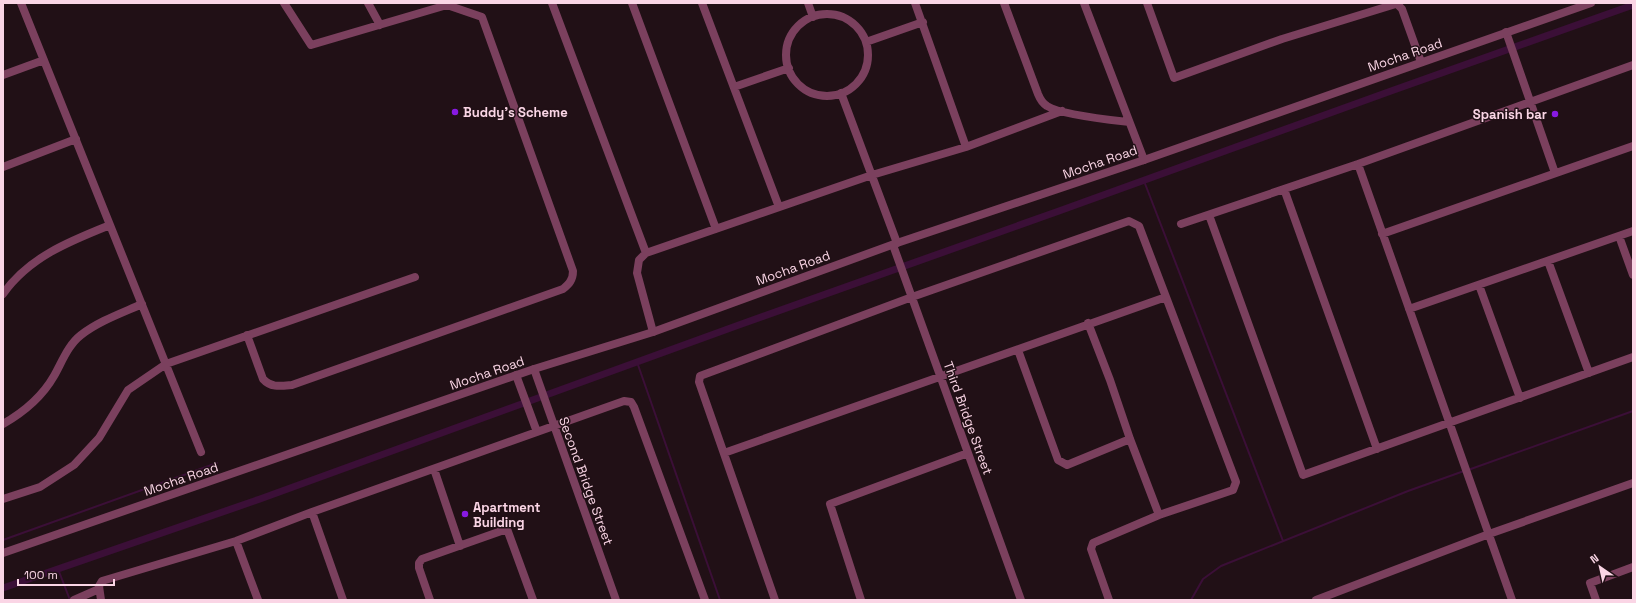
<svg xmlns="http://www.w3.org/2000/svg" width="1636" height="603" font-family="'Space Grotesk',sans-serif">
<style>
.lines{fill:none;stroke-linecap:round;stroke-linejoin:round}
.stream{stroke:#3b0f37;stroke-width:2}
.canal{stroke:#3b0f37;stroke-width:7}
.minor{stroke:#7b405e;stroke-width:8}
.tertiary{stroke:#7b405e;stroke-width:8}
.poi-dot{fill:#8819e2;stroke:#211016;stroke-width:1.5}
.labels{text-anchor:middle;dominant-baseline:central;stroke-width:3;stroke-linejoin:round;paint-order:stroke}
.street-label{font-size:13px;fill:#fad5e5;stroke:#211016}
.poi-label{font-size:13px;font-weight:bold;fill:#fad5e5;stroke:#211016;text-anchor:start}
</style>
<rect width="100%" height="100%" fill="#211016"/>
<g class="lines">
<path class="stream" d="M1144,181L1283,541
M637,362L720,600
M1468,470L1633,411
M3,540L217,463
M58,569L70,600
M1191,600L1203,579L1221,566L1408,491L1464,471"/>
<path class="canal" d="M3,588L260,499L736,326L1059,211L1391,91L1633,5"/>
<path class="minor" d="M21,3L201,452
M368,3L380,25
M552,3L646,253
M632,3L716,229
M702,3L779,207
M808,3L813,17
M915,3L966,147
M1004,3L1038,94C1040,99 1042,103 1047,106C1061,115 1111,120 1129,122
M1084,3L1144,160
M1147,3L1174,78L1282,39L1399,3
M786 55a41 41 0 1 1 82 0a41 41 0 1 1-82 0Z
M1506,32L1555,173
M866,42L923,22
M3,75L44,60
M734,87L789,68
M841,93L897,243
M1358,164L1512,600
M3,167L76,139
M1284,189L1377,449
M1209,215L1303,475L1633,357
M1181,224L1358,164L1633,65
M1382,234L1633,146
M1619,236L1633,275
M893,245L1021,600
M1548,261L1589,373
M1479,285L1520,398
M3,294C29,257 70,241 110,225
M1409,309L1633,231
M1088,323L1110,380L1130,439L1159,515
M653,332L637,273L639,260L646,253L872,175L966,147L1062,111
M247,335L263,379C271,388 281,386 292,385L563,289C569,284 573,280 573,271L482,17L447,5L311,45L284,3
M1018,350L1058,460L1067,465L1130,439
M534,369L616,600
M516,375L537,432
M3,424C24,412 42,397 54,376C62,362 68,345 81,335C99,321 122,313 142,304
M724,453L1166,297L1139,226L1129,221L912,297L700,376L699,382L775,600
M434,469L460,546
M3,499L40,487L74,465L99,438L128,390L166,364L415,277
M312,512L343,600
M236,541L258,600
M74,600L99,589
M101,600L99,586L102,581L236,541L312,512L624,401L631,402L634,407L705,600
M430,600L419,568V563L422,559L507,529L533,600
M861,600L830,504L968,453
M1109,600L1091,549L1093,543L1159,515L1233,490L1236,482L1166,297
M1316,600L1489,534L1633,483
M1596,600L1590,583L1633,567"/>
<path class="tertiary" d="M1396,3L1402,9L1421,62
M3,553L534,369L653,332L897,243L1144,160L1591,3"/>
</g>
<g class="poi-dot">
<circle cx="455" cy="112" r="4"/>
<circle cx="1555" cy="114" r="4"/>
<circle cx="465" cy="514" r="4"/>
</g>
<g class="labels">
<g class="street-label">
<text transform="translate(1405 55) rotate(-19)">Mocha Road</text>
<text transform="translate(1100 162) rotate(-19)">Mocha Road</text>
<text transform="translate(793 268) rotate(-20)">Mocha Road</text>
<text transform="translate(487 373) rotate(-19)">Mocha Road</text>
<text transform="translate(968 418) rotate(70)">Third Bridge Street</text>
<text transform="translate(181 479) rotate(-19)">Mocha Road</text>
<text transform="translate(586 481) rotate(70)">Second Bridge Street</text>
</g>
<g class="poi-label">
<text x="463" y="112">Buddy’s Scheme</text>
<text x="1547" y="114" text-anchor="end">Spanish bar</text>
<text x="473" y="507">Apartment<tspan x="473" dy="15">Building</tspan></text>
</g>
</g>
<rect width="1636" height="603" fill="none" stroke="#fad5e5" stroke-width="8"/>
<g transform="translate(1600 567) rotate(326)" stroke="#211016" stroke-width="3" paint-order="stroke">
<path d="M0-3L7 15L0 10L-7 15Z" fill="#fad5e5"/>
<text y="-6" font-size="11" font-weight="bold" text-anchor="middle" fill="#fad5e5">N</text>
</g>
<path d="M18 579v6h96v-6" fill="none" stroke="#fad5e5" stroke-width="2"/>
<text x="24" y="579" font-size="12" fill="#fad5e5" stroke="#211016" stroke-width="3" paint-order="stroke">100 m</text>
</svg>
